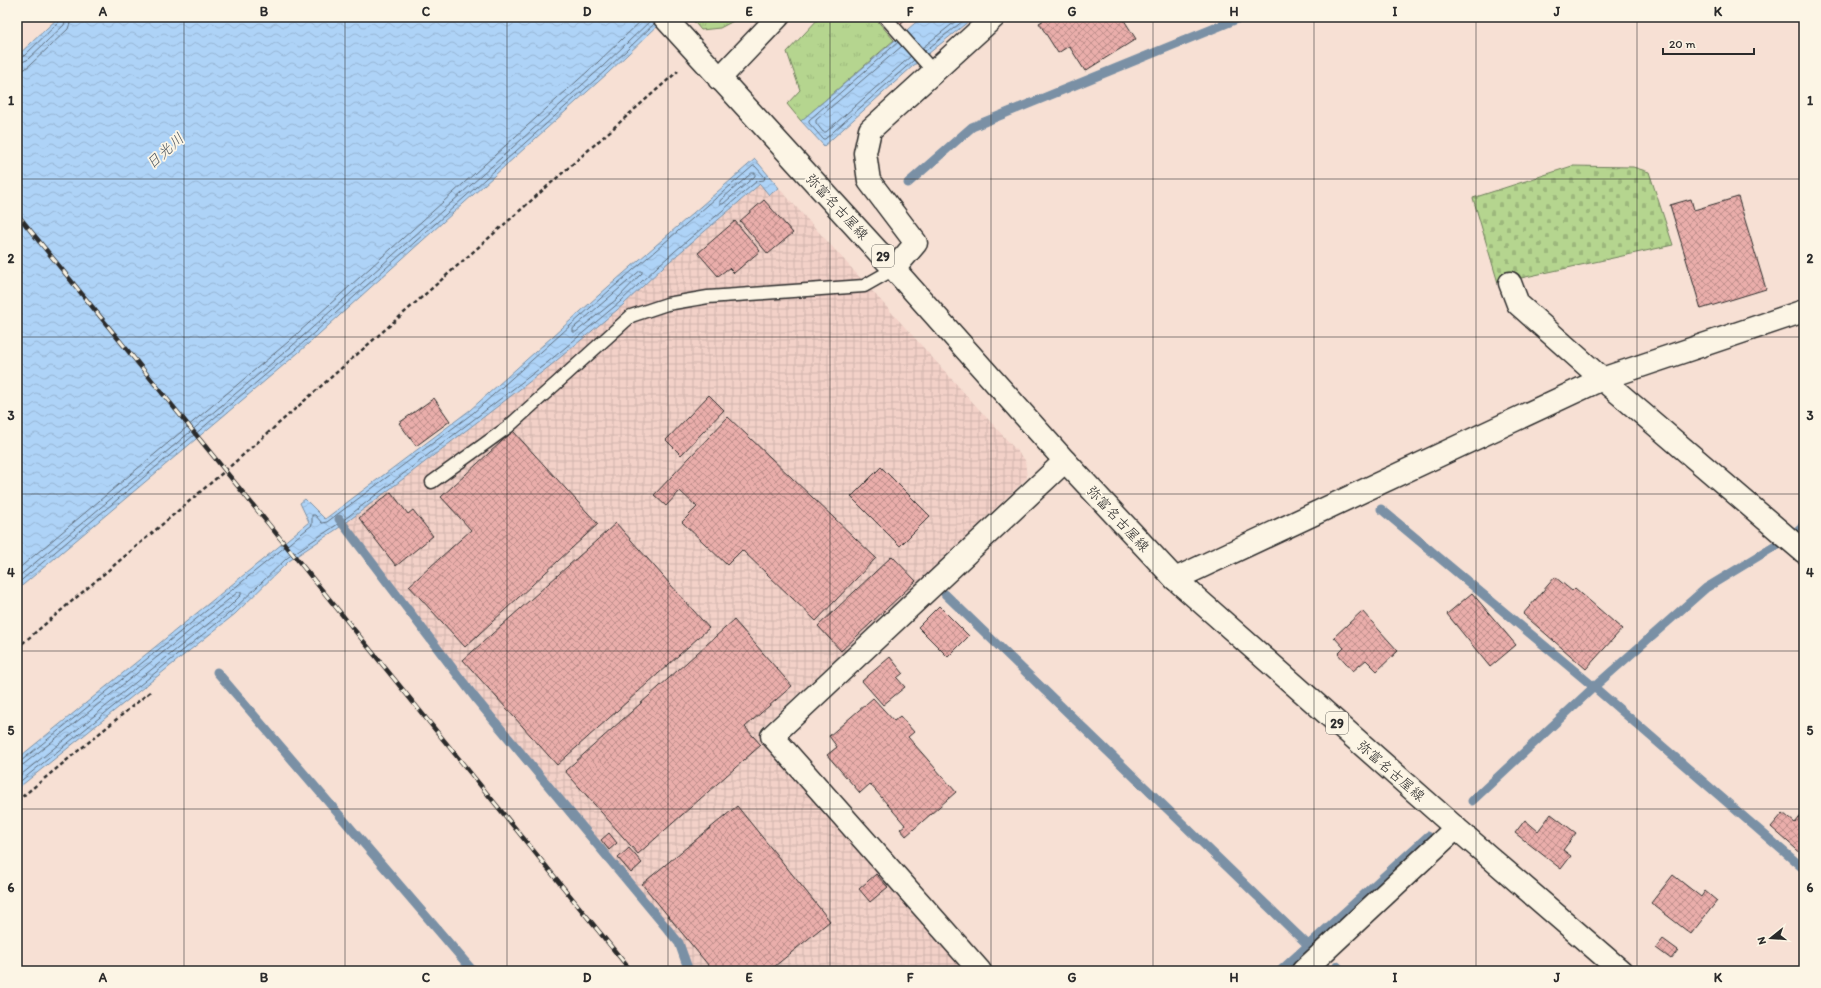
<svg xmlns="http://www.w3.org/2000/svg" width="1821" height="988" font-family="Itim,'Klee One',sans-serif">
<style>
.industrial{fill:url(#industrial-grid)}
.grass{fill:url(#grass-tufts);stroke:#70805d}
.cemetery{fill:url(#cemetery-stones);stroke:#70805d}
.water{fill:url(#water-waves);stroke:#7a90a5}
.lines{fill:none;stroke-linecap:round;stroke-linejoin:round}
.shore{stroke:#5f6e7d;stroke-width:1}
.stream{stroke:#7a90a5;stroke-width:9}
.building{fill:url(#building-cross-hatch);stroke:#2b2b2b}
.service-casing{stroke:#2b2b2b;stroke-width:15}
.minor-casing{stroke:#2b2b2b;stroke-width:25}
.secondary-casing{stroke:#2b2b2b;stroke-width:25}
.primary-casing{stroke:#2b2b2b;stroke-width:25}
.path{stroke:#2b2b2b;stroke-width:2.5;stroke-dasharray:4 3;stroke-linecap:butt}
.service{stroke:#fcf5e5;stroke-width:12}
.minor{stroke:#fcf5e5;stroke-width:22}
.secondary{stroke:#fcf5e5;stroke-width:22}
.primary{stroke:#fcf5e5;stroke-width:22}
.rail-casing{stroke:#2b2b2b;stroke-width:4.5}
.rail{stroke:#fcf5e5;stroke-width:3;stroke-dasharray:9;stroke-linecap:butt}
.grid{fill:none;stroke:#2b2b2b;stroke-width:1;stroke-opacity:0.55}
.labels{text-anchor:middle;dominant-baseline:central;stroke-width:3.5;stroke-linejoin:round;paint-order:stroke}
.shield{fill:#fcf5e5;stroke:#6a6863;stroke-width:1}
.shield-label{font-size:13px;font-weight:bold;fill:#2b2b2b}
.street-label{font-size:14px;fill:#2b2b2b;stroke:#fcf5e5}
.water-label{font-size:15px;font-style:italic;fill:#4c555e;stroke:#fcf5e5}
.neatline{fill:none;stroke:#2b2b2b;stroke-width:1.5}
.grid-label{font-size:13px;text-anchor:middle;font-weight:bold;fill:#2b2b2b}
</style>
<defs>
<pattern id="industrial-grid" width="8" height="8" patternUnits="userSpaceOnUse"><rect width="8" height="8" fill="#f3d1c8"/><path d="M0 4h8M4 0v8" fill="none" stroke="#d0b4ac"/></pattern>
<pattern id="grass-tufts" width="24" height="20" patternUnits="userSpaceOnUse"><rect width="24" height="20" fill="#b5d58f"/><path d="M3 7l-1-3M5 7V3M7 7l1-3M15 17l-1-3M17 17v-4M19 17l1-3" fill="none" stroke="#9cb77c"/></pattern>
<pattern id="cemetery-stones" width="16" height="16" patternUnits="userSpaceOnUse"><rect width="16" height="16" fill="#b5d58f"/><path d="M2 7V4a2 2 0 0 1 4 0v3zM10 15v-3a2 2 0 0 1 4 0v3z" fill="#9cb77c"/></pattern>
<pattern id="water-waves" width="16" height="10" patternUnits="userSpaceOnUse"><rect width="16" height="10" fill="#aed3f7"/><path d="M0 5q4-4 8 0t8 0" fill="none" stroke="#96b5d4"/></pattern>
<pattern id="building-cross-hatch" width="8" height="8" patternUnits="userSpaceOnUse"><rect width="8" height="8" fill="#eaaeab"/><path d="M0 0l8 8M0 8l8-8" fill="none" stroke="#be8e8b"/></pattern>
</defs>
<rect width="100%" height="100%" fill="#f7e0d4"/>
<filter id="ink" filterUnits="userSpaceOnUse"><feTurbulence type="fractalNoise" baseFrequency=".025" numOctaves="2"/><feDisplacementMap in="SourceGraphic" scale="8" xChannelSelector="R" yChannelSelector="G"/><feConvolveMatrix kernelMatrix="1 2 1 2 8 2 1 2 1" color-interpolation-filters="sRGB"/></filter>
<g filter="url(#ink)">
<path class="industrial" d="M761,183L769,195L779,188L1025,460L1027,478L925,576L759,730L960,965L953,971H689L679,943L476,699L343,525L550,366L623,305L663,267Z"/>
<path class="grass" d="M690,17H741L720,28L701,30Z
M820,17H874L894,40L801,121L787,104L800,90L787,52Z"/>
<path class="cemetery" d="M1572,166L1633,167L1649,172L1673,245L1498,283L1473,198Z"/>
<path class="water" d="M59,17H667L608,73L298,353L17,590V56Z
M922,17H974L913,66L824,146L801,121Z
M755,159L779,188L769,195L760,184L663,267L623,305L550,366L343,525L289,561L235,614L17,789V759L309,522L300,503L305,499L325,519L470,410L608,287Z"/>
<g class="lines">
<path class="shore" d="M898,42L809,120V123L823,139H825L914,60
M902,46L816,120V123L823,132H826L911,56
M922,48L961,17
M925,51L968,17
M17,59L24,56L60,21L61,17
M17,64L27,60L64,25L66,17
M17,70L25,69L31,64L68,29L72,17
M752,173H755V176L723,204H720V201Z
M640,271H642V273L617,299L576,332H573V329Z
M17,570L288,342L598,62L645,17
M17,578L292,346L602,67L652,19
M17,584L295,350L605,71L654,24
M17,762L21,761L312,525V515H315L322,523L327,522L473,413L610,290L753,166H755L765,177L764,180L757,181L660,264L620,302L548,362L341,522L287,558L232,611L17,784
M17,767L24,764L238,592H241V595L229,607L17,778"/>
<path class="stream" d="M908,183L972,127L1242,17
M1381,509L1594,687L1804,869
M339,519L476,699L679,943L689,971
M1797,531L1804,525
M945,594L1308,945
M217,672L473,971
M1472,801L1594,687L1706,588L1777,545
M1337,966L1342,971
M1280,971L1428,836"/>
</g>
<path class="building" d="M893,17H908L900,24Z
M1049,17H1122L1136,39L1085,71L1069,46L1058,53L1039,23Z
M1738,197L1766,289L1701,309L1670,205L1691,199L1694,210Z
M764,200L793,233L768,254L740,221Z
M735,221L760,251L734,273L729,268L718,276L698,253Z
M709,395L724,410L681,455L666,440Z
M434,398L450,421L416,446L399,423Z
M728,417L876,558L816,621L742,550L727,565L682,522L697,507L680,491L666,506L654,495Z
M513,431L598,524L465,647L409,586L471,530L441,497Z
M881,467L930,516L900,546L851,497Z
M391,492L408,514L413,510L433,536L396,566L359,518Z
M616,523L709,628L557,765L463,660Z
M892,556L916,581L841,651L818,626Z
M1555,577L1572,591L1575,588L1622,629L1586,669L1523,614Z
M1472,593L1516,645L1490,667L1447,614Z
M939,606L969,636L948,657L918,627Z
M1362,611L1398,651L1377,671L1366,660L1353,671L1338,654L1344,648L1334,637Z
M734,620L792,686L745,727L761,745L638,854L565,771Z
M890,657L903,673L897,678L905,687L883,705L862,681Z
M873,698L894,721L900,716L914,732L908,737L956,792L906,836L900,829L905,825L870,784L860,793L827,755L837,747L829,736Z
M737,806L830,921L769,971H713L642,884Z
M1804,812V856L1771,827L1783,813L1795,823Z
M1551,814L1576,833L1563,850L1571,856L1561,869L1515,833L1525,820L1538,831Z
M609,833L617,843L609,850L601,840Z
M629,848L642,863L631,873L618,858Z
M876,874L888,887L870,902L859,889Z
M1673,875L1701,897L1705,891L1717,901L1691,934L1651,903Z
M1663,939L1678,950L1671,959L1656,948Z"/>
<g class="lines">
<g class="service-casing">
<path id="service" d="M885,17L933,71
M432,482L508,427L631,316L667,304L708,297L864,286L894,269"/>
</g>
<g class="minor-casing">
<path id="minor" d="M894,269L916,243L869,181L865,153L870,130L994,17
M1510,283L1518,304L1602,379L1804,552
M1175,579L1602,379L1804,311
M980,971L772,736L1065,461
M1303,971L1456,828"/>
</g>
<g class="secondary-casing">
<path id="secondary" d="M719,79L778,17"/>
</g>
<g class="primary-casing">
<path id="primary" d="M664,17L894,269L1065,461L1175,579L1456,828L1621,971"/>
</g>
<path class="path" d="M17,648L226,470L678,71
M17,801L151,691"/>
<use href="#service" class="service"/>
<use href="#minor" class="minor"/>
<use href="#secondary" class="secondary"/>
<use href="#primary" class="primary"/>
<g class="rail-casing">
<path id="rail" d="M17,214L631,971"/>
</g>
<use href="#rail" class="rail"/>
</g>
</g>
<path class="grid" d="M184,17V971M345,17V971M507,17V971M668,17V971M830,17V971M991,17V971M1153,17V971M1314,17V971M1476,17V971M1637,17V971M17,179H1804M17,337H1804M17,494H1804M17,651H1804M17,809H1804"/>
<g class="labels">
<g class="shield">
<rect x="872" y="245" width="22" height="22" rx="3"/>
<rect x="1326" y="712" width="22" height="22" rx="3"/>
</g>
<g class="shield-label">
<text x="883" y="256">29</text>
<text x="1337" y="723">29</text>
</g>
<g class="street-label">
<text transform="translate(837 207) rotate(47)">弥富名古屋線</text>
<text transform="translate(1118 519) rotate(47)">弥富名古屋線</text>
<text transform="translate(1391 771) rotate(41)">弥富名古屋線</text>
</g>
<g class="water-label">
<text transform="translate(165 151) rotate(-42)">日光川</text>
</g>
</g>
<rect width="1821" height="988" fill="none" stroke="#fcf5e5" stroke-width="44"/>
<g transform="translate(1771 938) rotate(253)" stroke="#fcf5e5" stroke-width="3" paint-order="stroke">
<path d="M0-3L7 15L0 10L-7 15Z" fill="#2b2b2b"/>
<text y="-6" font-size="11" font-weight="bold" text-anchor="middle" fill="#2b2b2b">N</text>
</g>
<path d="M1663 48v6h91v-6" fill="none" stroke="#2b2b2b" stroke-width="2"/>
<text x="1669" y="48" font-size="12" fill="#2b2b2b" stroke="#fcf5e5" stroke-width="3" paint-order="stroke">20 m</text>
<rect x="22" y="22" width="1777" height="944" class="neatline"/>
<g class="grid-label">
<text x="103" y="16">A</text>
<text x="264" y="16">B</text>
<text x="426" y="16">C</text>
<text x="587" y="16">D</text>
<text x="749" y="16">E</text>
<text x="910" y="16">F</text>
<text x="1072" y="16">G</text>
<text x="1234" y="16">H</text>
<text x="1395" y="16">I</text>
<text x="1557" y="16">J</text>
<text x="1718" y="16">K</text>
<text x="11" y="105">1</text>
<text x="1810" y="105">1</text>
<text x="11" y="263">2</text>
<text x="1810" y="263">2</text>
<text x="11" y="420">3</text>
<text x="1810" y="420">3</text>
<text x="11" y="577">4</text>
<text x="1810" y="577">4</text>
<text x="11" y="735">5</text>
<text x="1810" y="735">5</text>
<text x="11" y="892">6</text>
<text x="1810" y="892">6</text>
<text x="103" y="982">A</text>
<text x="264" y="982">B</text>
<text x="426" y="982">C</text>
<text x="587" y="982">D</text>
<text x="749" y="982">E</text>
<text x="910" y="982">F</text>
<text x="1072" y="982">G</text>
<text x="1234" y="982">H</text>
<text x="1395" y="982">I</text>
<text x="1557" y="982">J</text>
<text x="1718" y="982">K</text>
</g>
</svg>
